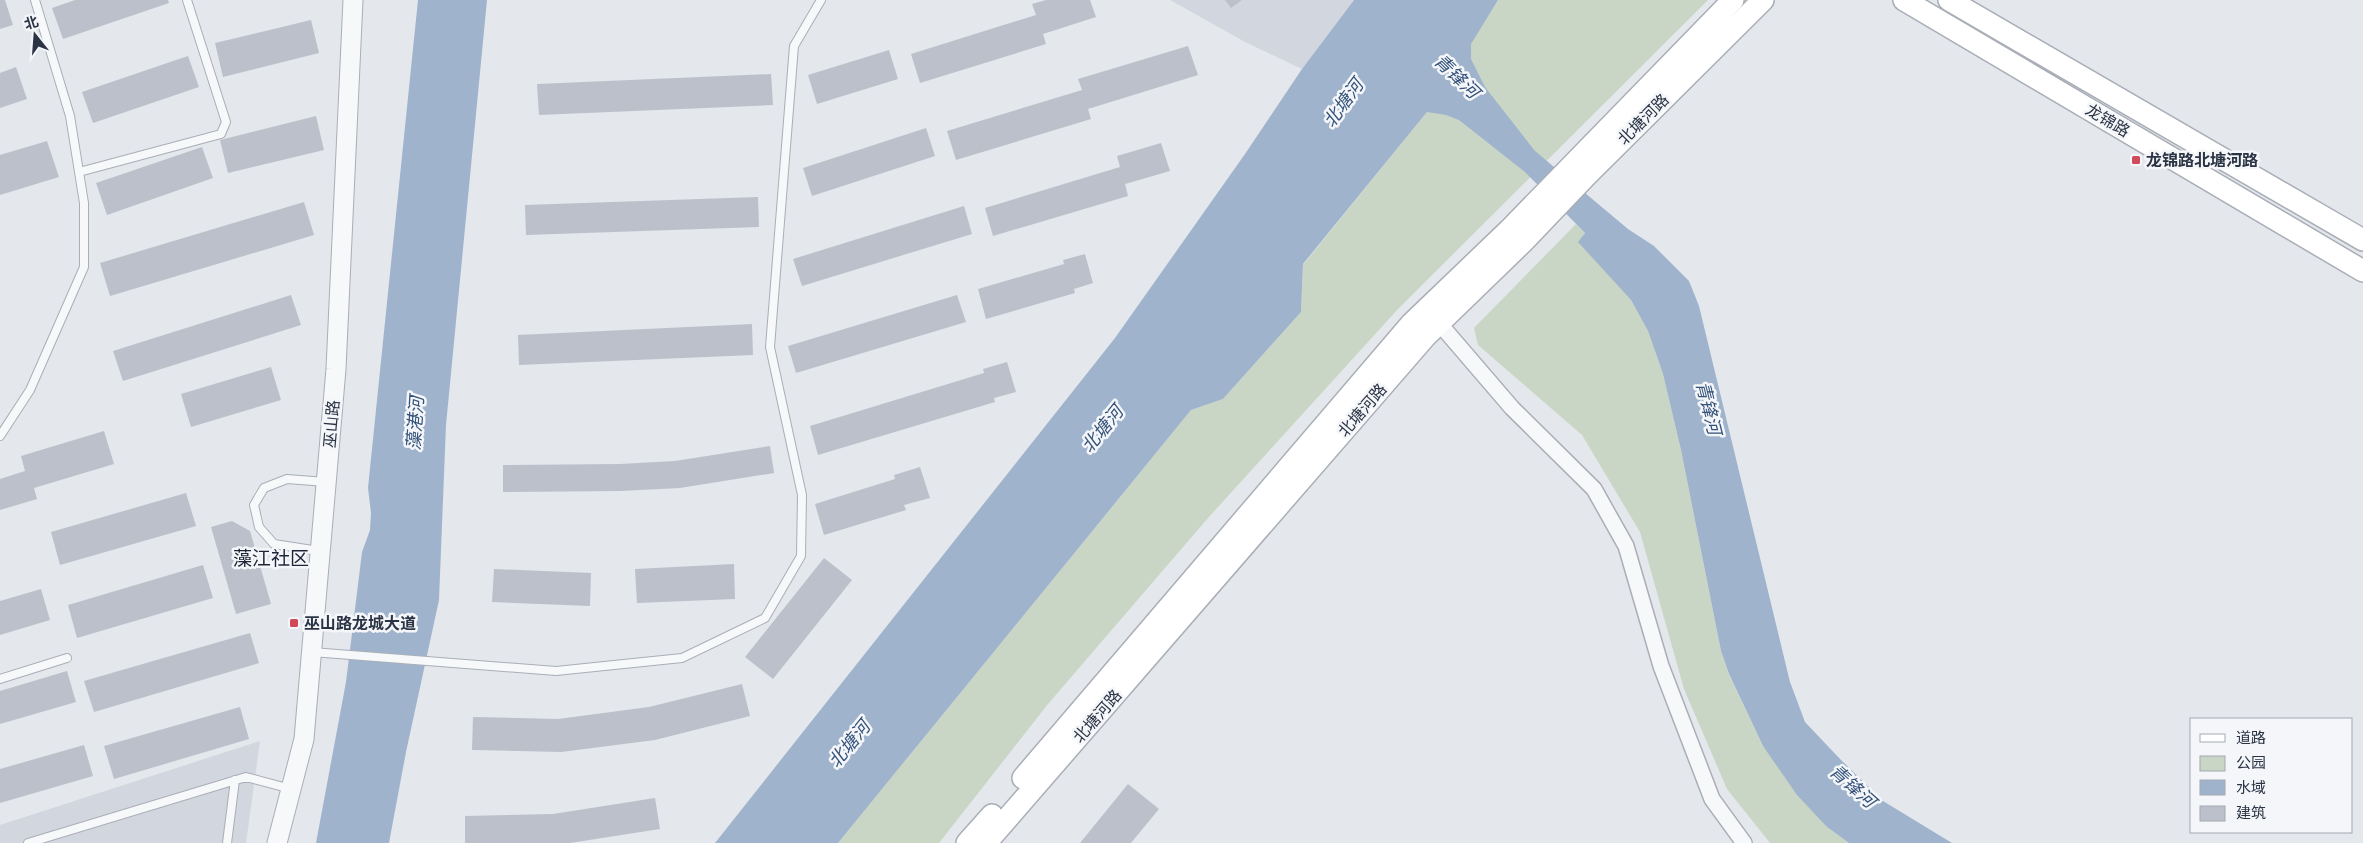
<svg xmlns="http://www.w3.org/2000/svg" width="2363" height="843" font-family="'Archivo Narrow','Noto Sans SC',sans-serif">
<style>
.built{fill:#d2d6de}
.green{fill:#c9d6c5}
.water{fill:#9fb4cc}
.building{fill:#bbc0ca}
.lines{fill:none;stroke-linecap:round;stroke-linejoin:round}
.service-casing{stroke:#a9aeb7;stroke-width:10}
.minor-casing{stroke:#a9aeb7;stroke-width:18}
.tertiary-casing{stroke:#a9aeb7;stroke-width:21}
.secondary-casing{stroke:#a9aeb7;stroke-width:24}
.service{stroke:#f7f8fa;stroke-width:8}
.minor{stroke:#f7f8fa;stroke-width:15}
.tertiary{stroke:#f7f8fa;stroke-width:19}
.secondary{stroke:#fff;stroke-width:21}
.poi-dot{fill:#d1495b;stroke:#f4f6f9;stroke-width:2}
.labels{text-anchor:middle;dominant-baseline:central;stroke-width:5;stroke-linejoin:round;paint-order:stroke}
.street-label{font-size:16px;fill:#2b3445;stroke:#f4f6f9}
.poi-label{font-size:16px;font-weight:bold;fill:#2b3445;stroke:#f4f6f9;text-anchor:start}
.water-label{font-size:18px;font-style:italic;fill:#34527a;stroke:#f4f6f9}
.quarter-label{font-size:19px;fill:#1d2536;stroke:#f4f6f9}
</style>
<rect width="100%" height="100%" fill="#e4e7ec"/>
<path class="built" d="M1170,0H1354L1302,69L1247,43Z
M260,741L246,843H0V825Z"/>
<path class="green" d="M1498,0H1708L1398,309L1208,518L1048,704L939,843H838L1191,410L1223,399L1301,312L1303,265L1427,112Z
M1576,224L1585,233L1579,242L1631,300L1648,331L1663,374L1681,450L1721,651L1729,675L1763,746L1827,827L1849,843H1770L1727,789L1684,689L1640,532L1582,435L1478,345L1474,328Z"/>
<path class="water" d="M418,0H487L446,425L439,600L406,752L389,843H316L346,682L362,552L370,530L371,513L368,488Z
M1354,0H1498L1471,44V59L1485,87L1535,151L1628,229L1654,246L1689,281L1699,306L1790,682L1805,722L1841,760L1883,801L1952,843H1849L1827,827L1797,795L1763,746L1729,674L1721,651L1681,450L1663,374L1648,331L1631,300L1578,242L1585,233L1525,172L1459,120L1446,115L1427,112L1303,264L1301,312L1223,399L1191,410L838,843H715L1115,338L1245,154L1302,69Z"/>
<path class="building" d="M0,0H5L13,25L0,29Z
M75,0H168L169,3L63,39L52,8Z
M1046,0H1090L1096,17L1043,34L1046,44L920,83L911,54L1036,15L1032,4Z
M1225,0H1242L1231,8Z
M311,20L319,53L223,77L215,43Z
M1188,46L1198,75L1088,109L1091,119L956,160L947,131L1082,90L1078,79Z
M889,50L898,79L817,104L808,75Z
M188,56L199,87L93,123L82,92Z
M16,67L27,99L0,108V73Z
M771,74L773,105L539,115L537,84Z
M316,116L324,150L228,173L220,140Z
M926,128L935,156L812,196L803,168Z
M47,141L59,177L0,195V155Z
M1161,143L1170,171L1125,184L1128,196L993,236L985,208L1120,167L1117,156Z
M202,147L213,178L107,215L96,183Z
M758,197L759,227L526,235L525,205Z
M304,202L314,235L110,296L100,263Z
M964,206L972,234L802,286L793,259Z
M1085,254L1093,283L1074,289L1075,293L986,319L978,289L1064,264L1063,260Z
M291,295L301,325L123,381L113,351Z
M957,295L966,322L796,373L788,346Z
M752,324L753,355L519,365L518,335Z
M1007,362L1016,392L994,398L995,402L818,455L810,426L984,373L983,369Z
M271,367L281,400L191,427L181,394Z
M104,431L114,464L34,488L37,499L0,510V479L25,471L21,456Z
M770,446L774,473L680,488L620,491L503,492V465L620,464L675,461Z
M920,467L930,498L904,505L906,510L824,535L815,504L895,479L894,475Z
M186,493L196,526L60,565L51,532Z
M232,521L250,531L271,604L236,614L211,527Z
M824,558L852,580L773,679L745,657Z
M734,564L735,599L637,603L635,569Z
M203,565L213,598L77,638L68,605Z
M494,569L591,573L590,606L492,602Z
M41,589L50,620L0,635V601Z
M250,633L259,663L94,712L84,681Z
M67,671L76,702L0,724V691Z
M742,684L750,716L655,740L561,752L472,750L473,717L558,719L649,707Z
M240,707L249,739L114,779L104,746Z
M84,745L93,776L0,803V769Z
M1128,784L1159,809L1131,843H1080Z
M655,798L660,829L570,843H465V816L553,814Z"/>
<g class="lines">
<g class="service-casing">
<path id="service" d="M79,172L221,134L226,122L187,0
M0,436L30,390L84,267V203L70,116L35,0
M319,551L274,544L259,527L254,505L264,488L287,479L326,482
M312,652L556,671L682,658L765,618L801,556L802,495L770,347L794,46L821,0
M0,679L67,658
M28,843L246,777L291,789
M227,843L235,780"/>
</g>
<g class="minor-casing">
<path id="minor" d="M1433,316L1512,408L1594,489L1626,546L1661,666L1712,799L1744,843"/>
</g>
<g class="tertiary-casing">
<path id="tertiary" d="M277,843L304,739L336,369L353,0"/>
</g>
<g class="secondary-casing">
<path id="secondary" d="M1904,0L2363,271
M1949,0L2363,240
M1023,778L1411,324L1509,230L1733,0
M967,843L992,815
M986,843L1425,337L1524,241L1587,175L1763,0"/>
</g>
<use href="#service" class="service"/>
<use href="#minor" class="minor"/>
<use href="#tertiary" class="tertiary"/>
<use href="#secondary" class="secondary"/>
</g>
<g class="poi-dot">
<rect x="2131" y="155" width="10" height="10" rx="2.5"/>
<rect x="289" y="618" width="10" height="10" rx="2.5"/>
</g>
<g class="labels">
<g class="street-label">
<text transform="translate(1643 119) rotate(-45)">北塘河路</text>
<text transform="translate(2108 120) rotate(31)">龙锦路</text>
<text transform="translate(1362 410) rotate(-49)">北塘河路</text>
<text transform="translate(331 424) rotate(-85)">巫山路</text>
<text transform="translate(1097 716) rotate(-49)">北塘河路</text>
</g>
<g class="poi-label">
<text x="2146" y="160">龙锦路北塘河路</text>
<text x="304" y="623">巫山路龙城大道</text>
</g>
<g class="water-label">
<text transform="translate(1457 76) rotate(44)">青锋河</text>
<text transform="translate(1343 103) rotate(-54)">北塘河</text>
<text transform="translate(1709 408) rotate(76)">青锋河</text>
<text transform="translate(415 423) rotate(-86)">藻港河</text>
<text transform="translate(1102 429) rotate(-51)">北塘河</text>
<text transform="translate(849 744) rotate(-51)">北塘河</text>
<text transform="translate(1853 786) rotate(42)">青锋河</text>
</g>
<g class="quarter-label">
<text x="271" y="558">藻江社区</text>
</g>
</g>
<rect x="2190" y="718" width="162" height="115" fill="#f4f6f9" stroke="#a4a8b1"/>
<rect x="2200" y="734" width="25" height="8" fill="#ffffff" stroke="#a4a8b1"/>
<text x="2236" y="743" font-size="15" fill="#2b3445">道路</text>
<rect x="2200" y="756" width="25" height="15" fill="#c9d6c5" stroke="#a4a8b1"/>
<text x="2236" y="768" font-size="15" fill="#2b3445">公园</text>
<rect x="2200" y="780" width="25" height="15" fill="#9fb4cc" stroke="#a4a8b1"/>
<text x="2236" y="793" font-size="15" fill="#2b3445">水域</text>
<rect x="2200" y="806" width="25" height="15" fill="#bbc0ca" stroke="#a4a8b1"/>
<text x="2236" y="818" font-size="15" fill="#2b3445">建筑</text>
<g transform="translate(35 35) rotate(343)" stroke="#f4f6f9" stroke-width="4" paint-order="stroke">
<path d="M0-4L9 19L0 12L-9 19Z" fill="#2b3445"/>
<text y="-8" font-size="14" font-weight="bold" text-anchor="middle" fill="#2b3445">北</text>
</g>
</svg>
